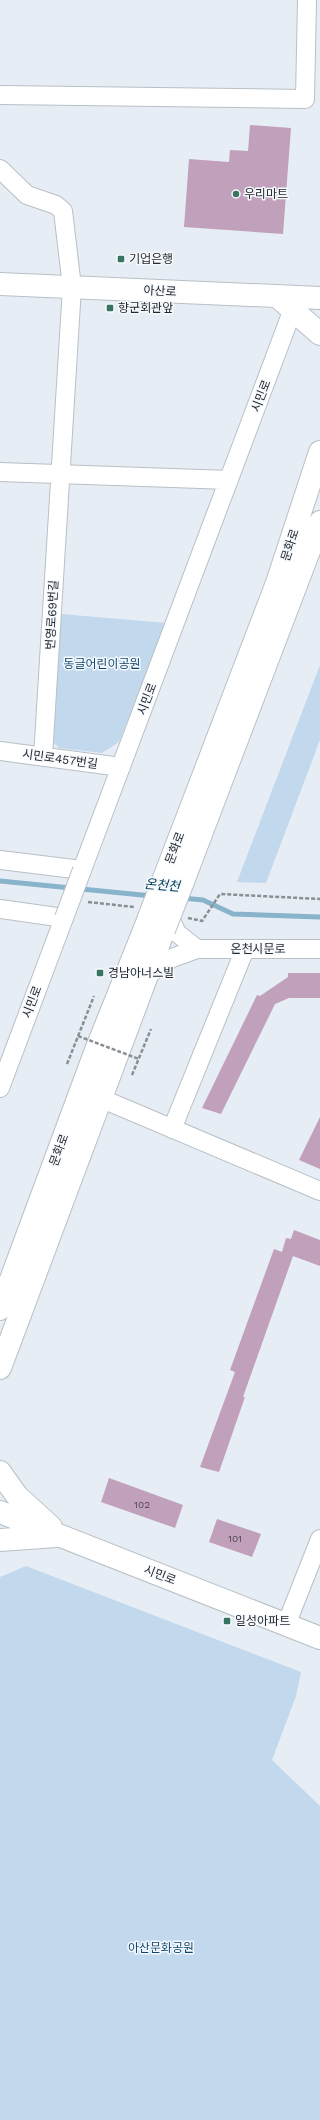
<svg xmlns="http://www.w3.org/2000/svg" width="320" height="2120" font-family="'Work Sans','Noto Sans KR',sans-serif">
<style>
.green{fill:#c1d8ed}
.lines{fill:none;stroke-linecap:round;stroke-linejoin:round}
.stream{stroke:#89b3ca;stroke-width:5}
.building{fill:#c1a0bc}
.street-casing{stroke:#b8c0c6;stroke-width:20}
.secondary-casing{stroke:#b8c0c6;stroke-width:24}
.path{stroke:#8a8f94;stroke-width:2.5;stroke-dasharray:4 2;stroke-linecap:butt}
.street{stroke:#fff;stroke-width:18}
.secondary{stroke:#fff;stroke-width:22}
.street-bridge-casing{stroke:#b8c0c6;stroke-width:20;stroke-linecap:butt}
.secondary-bridge-casing{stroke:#b8c0c6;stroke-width:24;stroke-linecap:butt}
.path-bridge{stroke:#8a8f94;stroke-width:2.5;stroke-dasharray:4 2;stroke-linecap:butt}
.street-bridge{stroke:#fff;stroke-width:18}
.secondary-bridge{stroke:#fff;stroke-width:22}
.poi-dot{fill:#377561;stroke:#f6fafe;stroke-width:1.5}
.labels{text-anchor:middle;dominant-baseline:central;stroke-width:3;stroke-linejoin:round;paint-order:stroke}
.number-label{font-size:10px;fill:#4c464f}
.poi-label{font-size:12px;fill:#25282b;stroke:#f6fafe;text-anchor:start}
.street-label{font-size:12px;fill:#25282b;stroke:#f6fafe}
.park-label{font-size:12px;fill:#0f466d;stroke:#f6fafe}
.water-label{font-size:13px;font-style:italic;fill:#003a52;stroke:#f6fafe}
</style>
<rect width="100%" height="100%" fill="#e6edf4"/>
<path class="green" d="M61,614L166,623L119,742L102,753L59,748L51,740Z
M320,665V740L266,883L237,882Z
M26,1566L301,1672L296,1696L272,1760L320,1806V2120H0V1577Z"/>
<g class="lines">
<path class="stream" d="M0,881L152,896
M182,898L203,900L233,914L320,917"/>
</g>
<path class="building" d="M250,125L291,128L283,234L184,227L189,159L229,162L230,150L248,151Z
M288,973H320V998H289L275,1004L221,1114L202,1108L257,995L260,996L288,977Z
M320,1117V1169L299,1160Z
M294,1230L320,1240V1266L282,1252L286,1238L291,1239Z
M274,1249L293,1256L243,1397H245L219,1472L200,1467L235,1372L230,1370Z
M109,1478L183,1505L175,1528L101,1502Z
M217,1519L261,1534L252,1557L209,1542Z"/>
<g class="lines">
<g class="street-casing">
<path id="street" d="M0,95L305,99L307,0
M0,169L27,195L56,205L63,211L72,287L43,757
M0,472L229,480
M0,751L121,767
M0,860L82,870L293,309
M0,909L64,918L0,1088
M169,916L177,933L197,949
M146,976L172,958L197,949H320
M100,1098L320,1191
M172,1129L245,949
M286,1625L320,1539"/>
</g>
<g class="secondary-casing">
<path id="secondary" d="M0,284L320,298
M279,298L320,334
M163,881L277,583L320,452
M182,884L320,522
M0,1309L96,1050L145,928
M0,1368L164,930
M0,1472L17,1496L51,1527
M0,1512L320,1638
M0,1540L56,1536"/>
</g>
<path class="path" d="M88,902L134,907
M188,918L202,921L220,894L320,899
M67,1064L94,996
M132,1075L151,1029"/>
<use href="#street" class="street"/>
<use href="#secondary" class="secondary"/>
<g class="street-bridge-casing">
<path id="street-bridge" d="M64,918L82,870"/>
</g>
<g class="secondary-bridge-casing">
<path id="secondary-bridge" d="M145,928L163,881
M164,930L182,884"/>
</g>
<path class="path-bridge" d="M78,1036L139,1059"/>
<use href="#street-bridge" class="street-bridge"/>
<use href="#secondary-bridge" class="secondary-bridge"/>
</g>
<g class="poi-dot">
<circle cx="236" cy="194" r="4"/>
<rect x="117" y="255" width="8" height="8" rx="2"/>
<rect x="106" y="304" width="8" height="8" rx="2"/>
<rect x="96" y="969" width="8" height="8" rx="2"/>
<rect x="223" y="1617" width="8" height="8" rx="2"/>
</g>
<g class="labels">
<g class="number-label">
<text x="142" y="1504">102</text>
<text x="235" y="1538">101</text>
</g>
<g class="poi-label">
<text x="244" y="194">우리마트</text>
<text x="129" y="259">기업은행</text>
<text x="118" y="308">향군회관앞</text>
<text x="108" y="973">경남아너스빌</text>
<text x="235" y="1621">일성아파트</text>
</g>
<g class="street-label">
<text transform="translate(160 291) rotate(3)">아산로</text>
<text transform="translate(261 396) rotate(-69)">시민로</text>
<text transform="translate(290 545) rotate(-72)">문화로</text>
<text transform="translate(52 615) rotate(-87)">번영로69번길</text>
<text transform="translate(147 699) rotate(-69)">시민로</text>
<text transform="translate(60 759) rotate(8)">시민로457번길</text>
<text transform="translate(175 848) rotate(-69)">문화로</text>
<text x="258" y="949">온천시문로</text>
<text transform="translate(32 1002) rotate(-69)">시민로</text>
<text transform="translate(59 1150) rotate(-70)">문화로</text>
<text transform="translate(160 1575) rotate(21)">시민로</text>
</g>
<g class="park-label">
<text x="102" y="664">동글어린이공원</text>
<text x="161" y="1948">아산문화공원</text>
</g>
<g class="water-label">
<text transform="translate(162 885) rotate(5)">온천천</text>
</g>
</g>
</svg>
